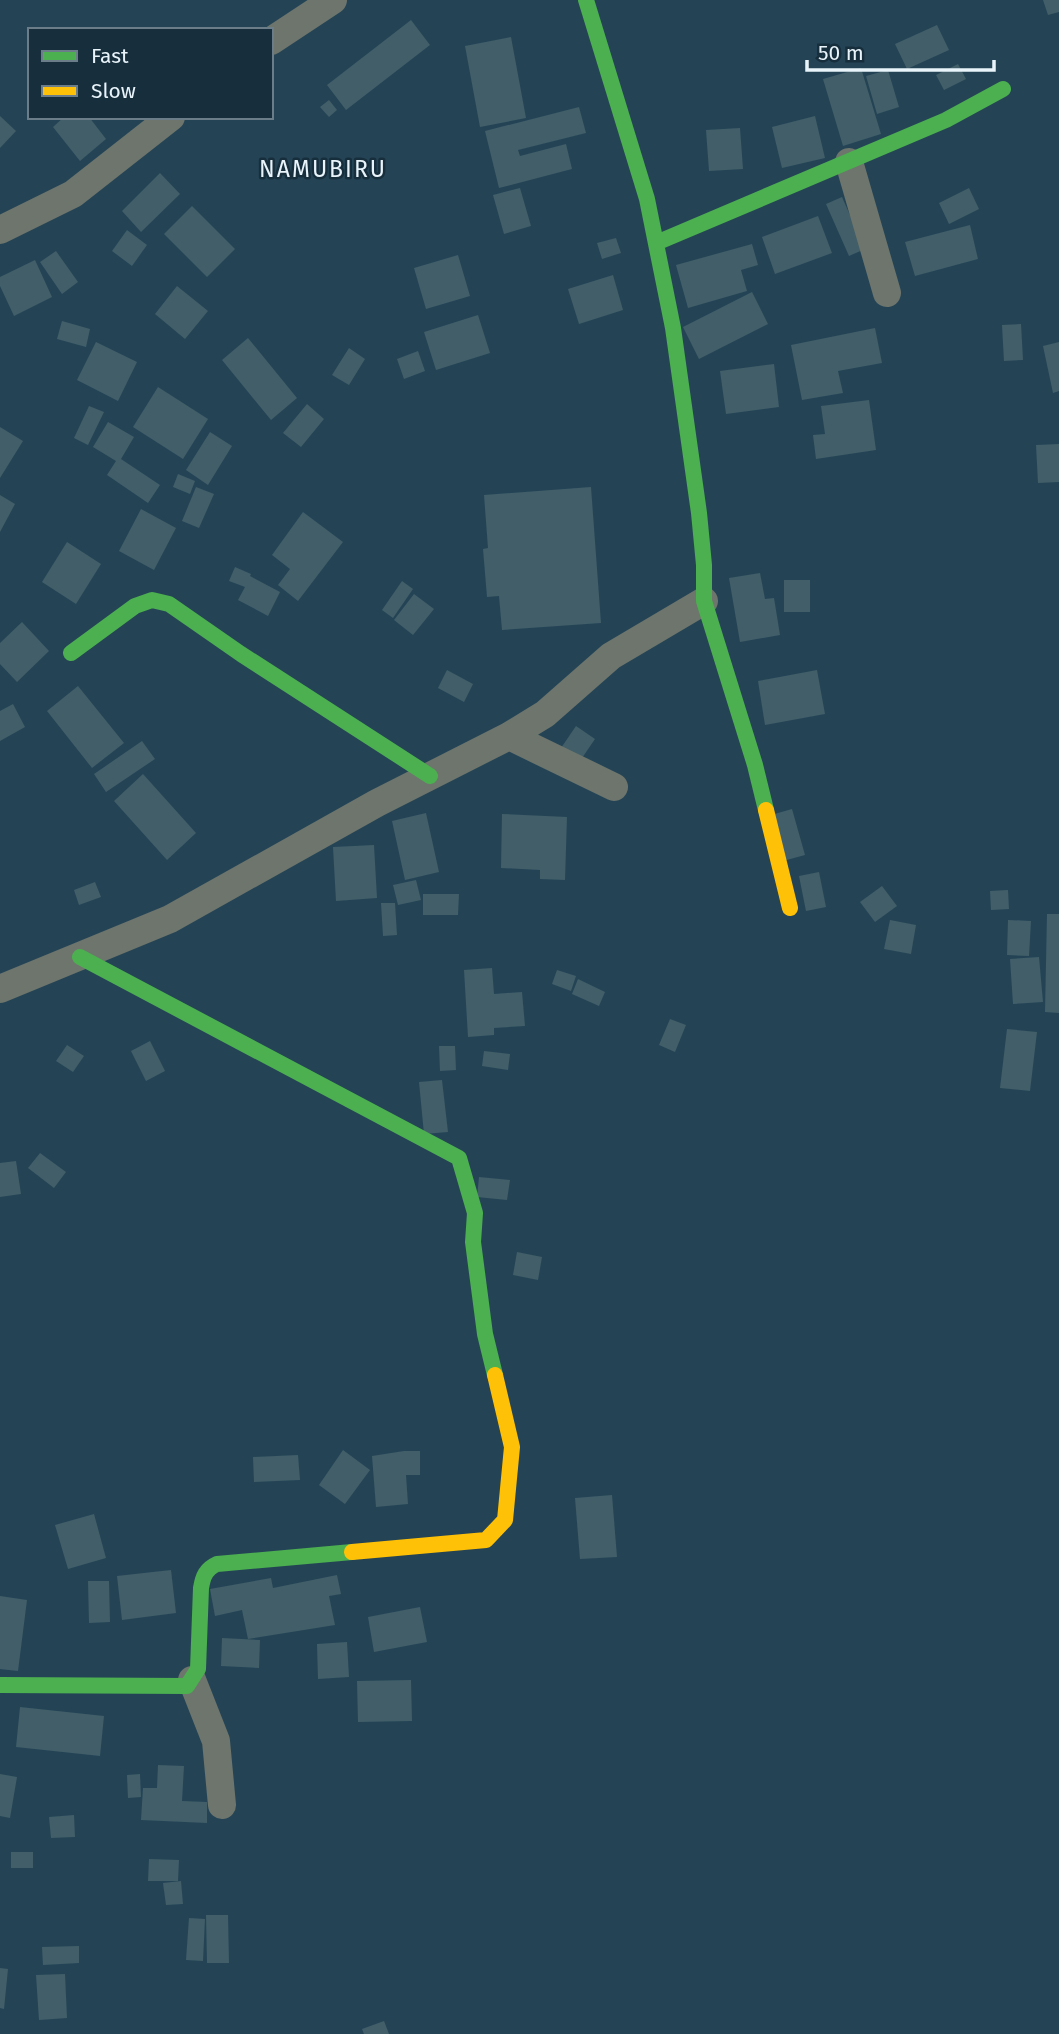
<svg xmlns="http://www.w3.org/2000/svg" width="1059" height="2034" viewBox="0 0 1059 2034" font-family="'Fira Sans',sans-serif">
	<style>
		.building { fill: #415e69 }
		.lines { fill: none; stroke-linecap: round; stroke-linejoin: round }
		.street { stroke: #6d756c; stroke-width: 28 }
		.fast { stroke: #4caf50; stroke-width: 16 }
		.slow { stroke: #ffc107; stroke-width: 16 }
		.labels { text-anchor: middle; stroke-width: 5; stroke-linejoin: round; paint-order: stroke }
		.quarter-label { font-size: 23px; letter-spacing: 2px; fill: #e8f3fa; stroke: #172e3c }
	</style>
	<rect width="100%" height="100%" fill="#244456"/>
	<path class="building" d="M1043,0H1059V12L1048,15Z
		M411,20L430,45L346,110L327,85Z
		M937,25L949,50L907,69L895,44Z
		M511,37L526,118L480,127L465,46Z
		M958,64L966,79L944,90L936,75Z
		M861,68L881,134L843,146L823,79Z
		M888,70L899,107L877,114L866,76Z
		M329,100L337,110L329,117L320,107Z
		M579,107L586,133L518,150L520,156L566,144L572,169L499,188L485,131Z
		M0,116L16,131L0,148Z
		M815,116L825,158L782,168L772,127Z
		M64,117H89L106,139L80,161L53,127Z
		M740,128L743,169L709,171L706,130Z
		M160,173L180,194L141,232L122,211Z
		M520,188L531,226L504,234L493,195Z
		M969,188L979,209L949,224L939,203Z
		M842,197L865,249L849,256L826,204Z
		M192,206L235,249L207,277L164,234Z
		M818,216L832,253L775,274L762,237Z
		M970,225L978,259L915,276L905,242Z
		M127,230L147,245L132,266L112,251Z
		M616,238L621,253L602,259L597,243Z
		M752,244L758,265L741,270L747,291L688,308L676,265Z
		M56,251L78,282L62,294L40,262Z
		M458,255L470,296L426,309L414,268Z
		M35,260L52,297L14,316L0,286V277Z
		M613,275L623,310L579,324L568,289Z
		M177,286L208,311L185,339L155,314Z
		M752,292L768,324L699,359L683,327Z
		M478,315L490,353L436,370L424,332Z
		M62,321L90,329L86,347L57,339Z
		M1021,324L1023,360L1004,361L1002,325Z
		M875,328L882,363L838,371L843,393L802,400L791,345Z
		M248,338L297,398L271,420L222,360Z
		M96,342L137,362L118,401L77,380Z
		M1059,342V391L1053,393L1043,346Z
		M349,348L365,359L349,385L332,375Z
		M418,351L425,371L404,379L397,359Z
		M774,364L779,407L726,414L720,371Z
		M158,387L208,419L183,459L133,427Z
		M869,400L876,450L816,459L813,435L825,434L821,406Z
		M307,404L324,419L301,447L283,433Z
		M89,406L104,412L88,445L74,438Z
		M108,422L134,437L121,459L160,485L148,503L107,475L116,461L93,447Z
		M0,427L23,441L0,478Z
		M210,432L232,446L208,485L186,470Z
		M1059,444V482L1038,483L1036,445Z
		M178,474L195,481L190,494L173,487Z
		M196,487L214,494L199,528L182,521Z
		M591,487L601,623L502,630L499,596L487,597L483,549L488,548L484,495Z
		M0,495L15,504L0,532Z
		M141,509L176,528L154,570L119,551Z
		M303,512L343,542L298,601L278,585L290,569L272,555Z
		M67,542L101,564L76,604L42,582Z
		M235,567L251,574L250,576L280,592L268,616L238,600L245,587L229,581Z
		M760,573L765,599L774,598L780,635L740,642L729,578Z
		M784,580H810V612H784Z
		M402,581L413,589L393,618L382,610Z
		M414,594L434,609L413,635L394,620Z
		M22,622L49,651L17,682L0,664V643Z
		M447,670L473,684L464,702L438,688Z
		M817,670L825,714L765,725L758,681Z
		M78,686L124,743L92,768L47,711Z
		M13,704L25,727L0,741V711Z
		M576,726L595,739L580,761L561,748Z
		M142,741L155,759L106,792L94,774Z
		M143,774L196,833L167,860L114,801Z
		M792,809L805,855L783,861L771,815Z
		M426,813L439,872L405,880L392,821Z
		M502,814L567,817L565,880L540,879V870L501,868Z
		M374,845L377,898L336,901L333,847Z
		M819,872L826,907L806,911L799,876Z
		M416,880L421,900L398,905L393,885Z
		M95,882L101,897L79,905L74,890Z
		M882,886L897,906L875,922L860,902Z
		M1008,890L1009,909L991,910L990,891Z
		M423,894H459L458,915H423Z
		M381,903H395L397,935L383,936Z
		M1047,914H1059V1013L1045,1012Z
		M890,920L916,925L911,954L884,949Z
		M1008,920L1031,921L1029,956L1007,955Z
		M1039,957L1043,1002L1013,1004L1010,959Z
		M492,968L494,994L522,992L525,1026L494,1028V1035L468,1037L464,970Z
		M557,970L576,976L571,991L552,984Z
		M578,979L605,992L599,1006L572,994Z
		M670,1019L686,1025L675,1052L659,1045Z
		M1007,1029L1037,1032L1030,1091L1000,1088Z
		M150,1041L165,1071L146,1081L131,1051Z
		M67,1045L84,1056L73,1072L56,1061Z
		M439,1046H455L456,1070L440,1071Z
		M484,1051L510,1054L508,1070L482,1066Z
		M442,1080L448,1132L424,1134L419,1082Z
		M40,1153L66,1172L54,1188L28,1168Z
		M16,1161L21,1194L0,1197V1163Z
		M479,1177L510,1180L507,1200L477,1197Z
		M517,1252L542,1257L538,1280L513,1275Z
		M343,1450L370,1470L345,1504L319,1485Z
		M404,1451H420V1475H406L408,1504L376,1507L372,1456Z
		M298,1455L300,1480L254,1482L253,1457Z
		M612,1495L617,1557L580,1559L575,1498Z
		M94,1514L106,1558L68,1569L55,1525Z
		M171,1570L176,1613L122,1620L117,1576Z
		M337,1575L341,1594L329,1596L335,1625L248,1639L242,1610L215,1616L210,1589L271,1578L273,1588Z
		M88,1581H109L110,1622L89,1623Z
		M0,1596L27,1600L18,1671L0,1669Z
		M420,1607L427,1642L374,1652L368,1617Z
		M222,1638L260,1640L259,1668L221,1666Z
		M347,1642L349,1677L318,1679L317,1644Z
		M411,1680L412,1721L358,1722L357,1681Z
		M20,1707L104,1716L100,1756L16,1747Z
		M158,1765L184,1766L182,1801L207,1802V1823L141,1820L143,1788H157Z
		M0,1774L17,1777L10,1818L0,1816Z
		M140,1774L141,1797L128,1798L127,1775Z
		M74,1815L75,1837L51,1838L49,1817Z
		M11,1852H33V1868H11Z
		M149,1859L179,1860L178,1881H148Z
		M181,1881L183,1904L166,1905L163,1883Z
		M206,1915H228L229,1963H207Z
		M189,1918L205,1919L203,1961L186,1960Z
		M79,1946V1963L43,1965L42,1947Z
		M0,1968L8,1969L4,2009L0,2008Z
		M65,1974L67,2018L39,2020L36,1975Z
		M384,2021L389,2034H364L362,2029Z"/>
	<g class="lines">
		<path class="street" d="M271,41L333,0
			M849,162L887,293
			M0,230L73,194L171,117
			M509,736L614,787
			M0,989L170,919L377,803L509,736L545,714L611,656L704,601
			M192,1680L216,1741L222,1805"/>
		<path class="fast" d="M586,0L647,199L673,328L699,513L704,565V601L755,765L766,810
			M656,243L946,120L1003,89
			M71,653L135,606L152,600L169,604L241,654L430,776
			M80,957L459,1158L475,1213L473,1242L485,1334L495,1375
			M0,1685L187,1686L198,1669L201,1588C203,1576 206,1569 217,1564L352,1552"/>
		<path class="slow" d="M766,810L790,908
			M352,1552L486,1540L505,1520L512,1447L495,1375"/>
	</g>
	<g class="labels">
		<g class="quarter-label">
			<text x="323" y="177">NAMUBIRU</text>
		</g>
	</g>
	<rect x="28" y="28" width="245" height="91" fill="#172e3c" stroke="#6b7d88" stroke-width="2"/>
	<rect x="42" y="51" width="35" height="10" fill="#4caf50" stroke="#6b7d88" stroke-width="2"/>
	<text x="91" y="63" font-size="21" fill="#e8f3fa">Fast</text>
	<rect x="42" y="86" width="35" height="10" fill="#ffc107" stroke="#6b7d88" stroke-width="2"/>
	<text x="91" y="98" font-size="21" fill="#e8f3fa">Slow</text>
	<path d="M807 60v10h187v-10" fill="none" stroke="#e8f3fa" stroke-width="3.5"/>
	<text x="818" y="60" font-size="21" fill="#e8f3fa" stroke="#172e3c" stroke-width="5" paint-order="stroke">50 m</text>
</svg>
